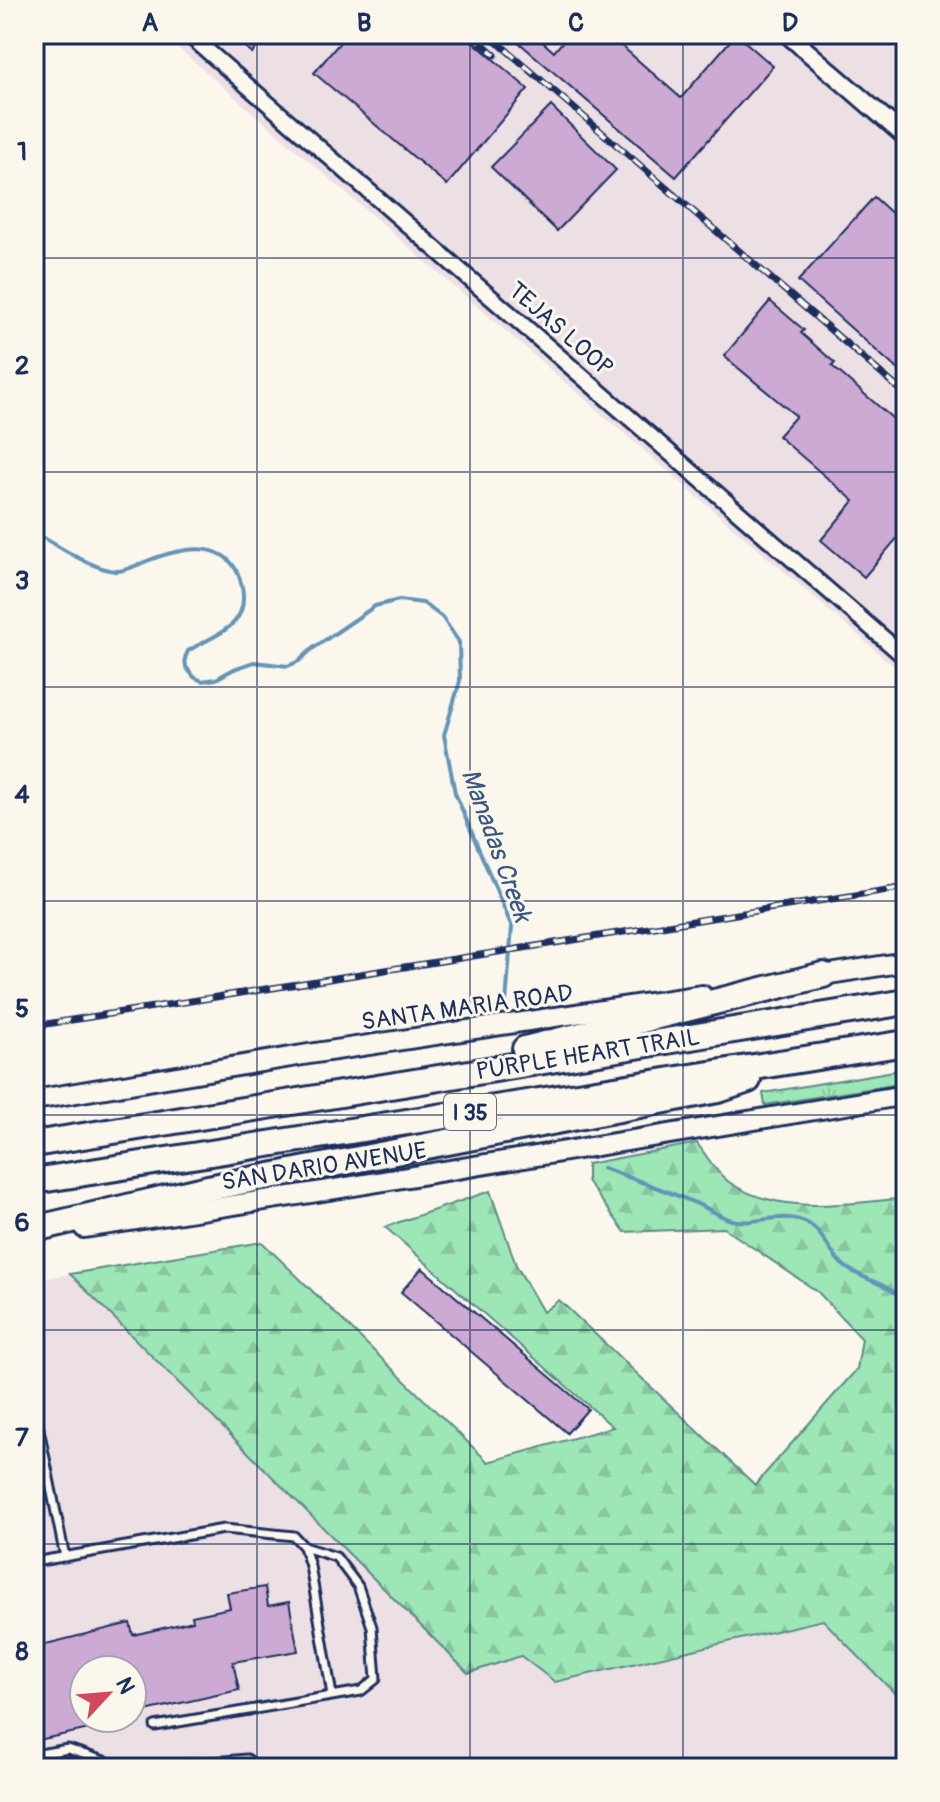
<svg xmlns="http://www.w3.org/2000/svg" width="940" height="1802" viewBox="0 0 940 1802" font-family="Pangolin,sans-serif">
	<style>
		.built { fill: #ede0e5; fill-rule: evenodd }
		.grass { fill: url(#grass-tufts); stroke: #5c8a8a; stroke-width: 2 }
		.forest { fill: url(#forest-firs); stroke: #5c8a8a; stroke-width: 2 }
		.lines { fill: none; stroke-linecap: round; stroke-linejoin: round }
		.stream { stroke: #6494b9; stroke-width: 4 }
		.building { fill: #cdaad4; stroke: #1b2f5e; stroke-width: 2 }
		.service-casing { stroke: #1b2f5e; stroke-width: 13 }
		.minor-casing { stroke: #1b2f5e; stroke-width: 20 }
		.tertiary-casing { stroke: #1b2f5e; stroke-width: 22 }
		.secondary-casing { stroke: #1b2f5e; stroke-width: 24 }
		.motorway-casing { stroke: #1b2f5e; stroke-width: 30 }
		.service { stroke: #fbf7ec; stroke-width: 7 }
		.minor { stroke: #fbf7ec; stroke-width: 14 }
		.tertiary { stroke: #fbf7ec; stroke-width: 16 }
		.secondary { stroke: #fbf7ec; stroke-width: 18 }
		.motorway { stroke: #fbf7ec; stroke-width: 24 }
		.rail-casing { stroke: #1b2f5e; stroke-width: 7 }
		.rail { stroke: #fbf7ec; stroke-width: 4; stroke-dasharray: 12; stroke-linecap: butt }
		.grid { fill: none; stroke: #1b2f5e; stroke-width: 2; stroke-opacity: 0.55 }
		.labels { text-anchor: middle; stroke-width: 6; stroke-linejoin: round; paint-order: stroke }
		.shield { fill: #fbf7ec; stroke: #5e6b89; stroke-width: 2 }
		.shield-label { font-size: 22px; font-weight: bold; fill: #1b2f5e }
		.street-label { font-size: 24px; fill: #1b2f5e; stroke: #fbf7ec }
		.water-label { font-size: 26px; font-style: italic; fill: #395984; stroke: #fbf7ec }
		.neatline { fill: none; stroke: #1b2f5e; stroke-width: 3 }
		.grid-label { font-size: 26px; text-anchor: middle; font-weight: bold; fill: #1b2f5e }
	</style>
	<defs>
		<pattern id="grass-tufts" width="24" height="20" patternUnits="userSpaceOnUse" patternTransform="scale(2)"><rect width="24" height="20" fill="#9de6b5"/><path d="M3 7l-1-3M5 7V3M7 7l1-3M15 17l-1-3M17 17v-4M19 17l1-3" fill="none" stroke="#87c69e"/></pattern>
		<pattern id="forest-firs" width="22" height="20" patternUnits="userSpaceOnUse" patternTransform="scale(2)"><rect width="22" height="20" fill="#9de6b5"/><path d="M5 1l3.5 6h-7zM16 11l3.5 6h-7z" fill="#87c69e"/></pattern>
	</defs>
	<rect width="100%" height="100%" fill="#fbf7ec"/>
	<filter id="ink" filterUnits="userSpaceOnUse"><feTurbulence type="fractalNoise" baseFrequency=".0125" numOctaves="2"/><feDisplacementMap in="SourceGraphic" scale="16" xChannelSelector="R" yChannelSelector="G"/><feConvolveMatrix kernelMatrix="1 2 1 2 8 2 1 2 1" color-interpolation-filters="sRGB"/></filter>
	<g filter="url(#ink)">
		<path class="built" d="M162,34H906V677Z
			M70,1274L468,1673L521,1656L556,1682L823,1620L906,1705V1768H34V1280ZM84,1670H132V1718H84Z"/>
		<path class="grass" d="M906,1069V1083L765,1105L763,1093Z"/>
		<path class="forest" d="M697,1143C706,1155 716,1173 729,1182C779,1217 849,1203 906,1198V1705L823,1620L555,1682L521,1656L468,1673L70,1274L262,1242L488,1462L613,1427L385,1227L490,1191L516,1265L543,1312L559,1300L755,1485L857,1369L862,1339L818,1292L724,1228L625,1232L587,1181V1164Z"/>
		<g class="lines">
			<path class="stream" d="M34,532C54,544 95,571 118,571C126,571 139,564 147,561C183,547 232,536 242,587C250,628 214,634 188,651L185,658L186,667L194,677L202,681L216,679L234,669L254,662L288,666L299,661L312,649L375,606L399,600L423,603L442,617L459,642L460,681L444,735L455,793L512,927L506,1003L507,1010
				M603,1168C634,1179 665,1190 695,1203C706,1207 717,1215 728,1219C754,1228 779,1209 807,1223C824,1231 829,1256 847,1268C867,1281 886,1283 906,1301"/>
		</g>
		<path class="building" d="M230,34H269L252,53Z
			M347,34H464L528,89L447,185L314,73Z
			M509,34H534L554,52L569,34H608L681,98L736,34L773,66L676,177Z
			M551,106L616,170L557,231L491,167Z
			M874,197L906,226V377L798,281Z
			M770,301L804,330L801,333L835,363L832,366L906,430V528L864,577L821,540L854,501L778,436L796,416L724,356Z
			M422,1268L588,1409L567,1433L401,1292Z
			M265,1587L268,1606L289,1602L298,1651L233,1662L239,1690L132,1714V1670H84V1718H92L94,1728L34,1741V1647L130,1623L133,1635L193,1621L192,1616L230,1608L227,1593Z"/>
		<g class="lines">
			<defs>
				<path id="service" d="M34,1404L65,1557
					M34,1562L224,1529L294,1536L304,1547L310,1566L332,1695
					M155,1726L361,1691L376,1679L372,1627L358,1586L336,1557L304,1547
					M34,1755L68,1749L125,1768
					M144,1768L247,1759L259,1768"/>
				<path id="minor" d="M188,34L906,658"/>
				<path id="tertiary" d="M787,34L906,137"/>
				<path id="secondary" d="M810,977L906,962
					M34,1100L309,1054L702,995
					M84,1228L317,1192L906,1095"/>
				<path id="motorway" d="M525,1049L823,975
					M34,1144L906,1002
					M34,1181L906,1043
					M34,1229L208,1188L718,1090L748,1080"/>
			</defs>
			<use href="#service" class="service-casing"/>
			<use href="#minor" class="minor-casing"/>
			<use href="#tertiary" class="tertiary-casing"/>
			<use href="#secondary" class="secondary-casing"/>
			<use href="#motorway" class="motorway-casing"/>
			<use href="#service" class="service"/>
			<use href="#minor" class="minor"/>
			<use href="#tertiary" class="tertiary"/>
			<use href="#secondary" class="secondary"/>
			<use href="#motorway" class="motorway"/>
			<defs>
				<path id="rail" d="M471,34L495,55
					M488,34L906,395
					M34,1026L906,887"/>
			</defs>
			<use href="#rail" class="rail-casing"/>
			<use href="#rail" class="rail"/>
		</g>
	</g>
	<path class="grid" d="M257,34V1768M470,34V1768M683,34V1768M34,258H906M34,472H906M34,687H906M34,901H906M34,1115H906M34,1330H906M34,1544H906"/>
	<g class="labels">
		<rect class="shield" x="444" y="1094" width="52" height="36" rx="6"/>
		<g class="shield-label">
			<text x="470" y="1120">I 35</text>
		</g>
		<g class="street-label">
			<text transform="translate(561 329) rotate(41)" y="8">TEJAS LOOP</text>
			<text transform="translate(467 1007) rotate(-8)" y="8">SANTA MARIA ROAD</text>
			<text transform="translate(588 1054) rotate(-9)" y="8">PURPLE HEART TRAIL</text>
			<text transform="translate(324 1166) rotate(-9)" y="8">SAN DARIO AVENUE</text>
		</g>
		<g class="water-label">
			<text transform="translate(497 845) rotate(70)" y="9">Manadas Creek</text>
		</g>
	</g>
	<rect width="940" height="1802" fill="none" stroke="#fbf7ec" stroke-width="88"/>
	<g transform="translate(108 1694) rotate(64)"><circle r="38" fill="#fbf7ec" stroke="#a1a7b3" stroke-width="2"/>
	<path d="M0-6L14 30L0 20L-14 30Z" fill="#d1495b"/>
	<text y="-12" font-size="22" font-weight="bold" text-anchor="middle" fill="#1b2f5e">N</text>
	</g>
	<rect x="44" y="44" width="852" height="1714" class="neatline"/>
	<g class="grid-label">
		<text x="150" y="31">A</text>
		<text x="364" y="31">B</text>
		<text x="576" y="31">C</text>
		<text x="790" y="31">D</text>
		<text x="22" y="160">1</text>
		<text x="22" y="374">2</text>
		<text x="22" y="589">3</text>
		<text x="22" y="803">4</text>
		<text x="22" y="1017">5</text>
		<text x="22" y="1231">6</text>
		<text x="22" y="1446">7</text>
		<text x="22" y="1660">8</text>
	</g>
</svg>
